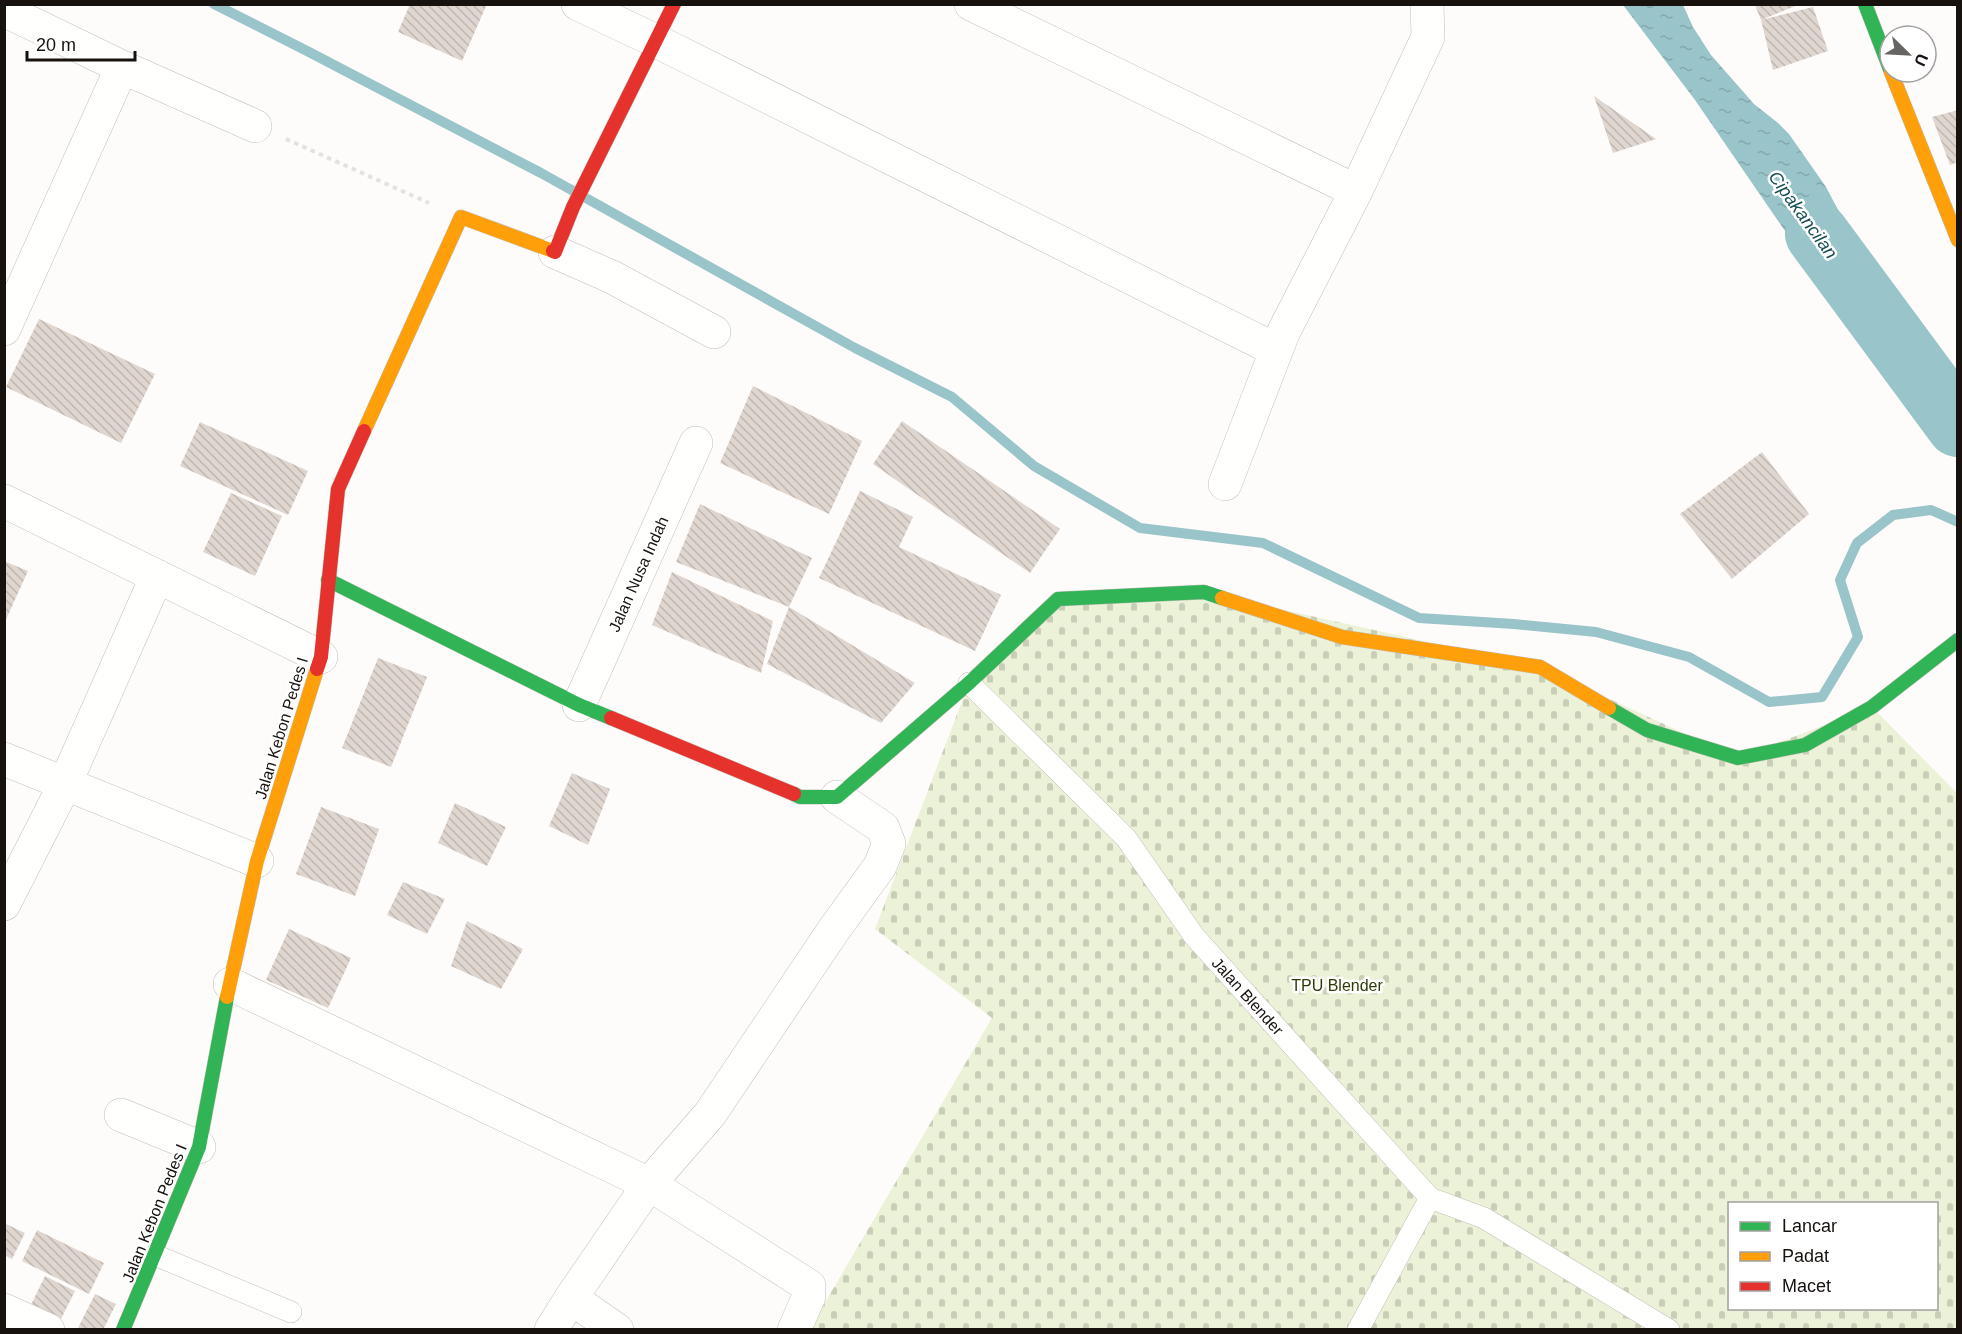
<svg xmlns="http://www.w3.org/2000/svg" width="1962" height="1334" viewBox="0 0 1962 1334" font-family="Helvetica,sans-serif">
	<style>
		.cemetery { fill: url(#cemetery-stones); fill-rule: evenodd }
		.water { fill: url(#water-ripples) }
		.lines { fill: none; stroke-linecap: round; stroke-linejoin: round }
		.stream { stroke: #99c4c9; stroke-width: 10 }
		.river { stroke: #99c4c9; stroke-width: 64 }
		.building { fill: url(#building-back-hatch) }
		.lane-casing { stroke: #c3bfbc; stroke-width: 22 }
		.street-casing { stroke: #c3bfbc; stroke-width: 34 }
		.fast-casing { stroke: #c3bfbc; stroke-width: 15 }
		.slow-casing { stroke: #c3bfbc; stroke-width: 15 }
		.jam-casing { stroke: #c3bfbc; stroke-width: 15 }
		.path { stroke: #e3e2e2; stroke-width: 4; stroke-dasharray: 4.5 4.5; stroke-linecap: butt }
		.lane { stroke: #fffffe; stroke-width: 21 }
		.street { stroke: #fffffe; stroke-width: 33 }
		.fast { stroke: #30b455; stroke-width: 14 }
		.slow { stroke: #ff9f0a; stroke-width: 14 }
		.jam { stroke: #e5322d; stroke-width: 14 }
		.labels { text-anchor: middle; stroke-width: 5; stroke-linejoin: round; paint-order: stroke }
		.street-label { font-size: 16px; fill: #18120f; stroke: #fff }
		.park-label { font-size: 16px; fill: #303c05; stroke: #fff }
		.water-label { font-size: 18px; font-style: italic; fill: #174e55; stroke: #fff }
	</style>
	<defs>
		<pattern id="cemetery-stones" width="16" height="16" patternUnits="userSpaceOnUse" patternTransform="scale(1.5)"><rect width="16" height="16" fill="#ebf2d7"/><path d="M2 7V4a2 2 0 0 1 4 0v3zM10 15v-3a2 2 0 0 1 4 0v3z" fill="#c9ceb7"/></pattern>
		<pattern id="water-ripples" width="26" height="14" patternUnits="userSpaceOnUse" patternTransform="scale(1.5)"><rect width="26" height="14" fill="#99c4c9"/><path d="M2 4q2-2 4 0t4 0M15 11q2-2 4 0t4 0" fill="none" stroke="#83a7ab"/></pattern>
		<pattern id="building-back-hatch" width="6" height="6" patternUnits="userSpaceOnUse" patternTransform="scale(1.5)"><rect width="6" height="6" fill="#e0d6d0"/><path d="M-1 5l2 2M0 0l6 6M5-1l2 2" fill="none" stroke="#bfb7b1"/></pattern>
	</defs>
	<rect width="100%" height="100%" fill="#fefcfa"/>
	<path class="cemetery" d="M1204,592L1540,667L1738,758L1872,707L1957,793V1329L809,1330L992,1018L875,929L969,683L1058,599ZM1730,1204H1936V1308H1730Z"/>
	<path class="water" d="M1623,5H1683L1693,27L1711,55L1754,104L1778,123L1789,134L1826,187L1882,293L1851,327L1695,100Z"/>
	<g class="lines">
		<path class="stream" d="M214,4L309,52L541,173L855,348L952,397L1034,466L1140,528L1263,543L1419,618L1514,624L1596,632L1689,657L1769,702L1822,697L1858,637L1840,580L1857,543L1893,515L1931,510L1958,522"/>
		<path class="river" d="M1817,234L1958,425"/>
	</g>
	<path class="building" d="M410,4H487L462,61L398,32Z
		M1755,5H1798L1761,20Z
		M1813,7L1828,51L1773,70L1761,20Z
		M1594,96L1656,139L1613,153Z
		M1958,110V162L1950,165L1932,117Z
		M39,319L155,374L121,443L6,387Z
		M753,386L862,441L829,514L720,463Z
		M902,421L1060,529L1030,573L873,464Z
		M200,422L308,471L288,515L180,466Z
		M1762,452L1809,514L1732,579L1680,514Z
		M860,491L913,517L899,547L1001,595L975,651L819,578Z
		M231,493L282,516L255,576L203,552Z
		M700,504L812,558L789,607L676,562Z
		M4,561L28,571L4,624Z
		M672,572L773,621L761,673L652,625Z
		M789,607L915,683L881,723L767,664Z
		M378,658L427,677L391,767L342,748Z
		M572,773L610,789L588,845L549,826Z
		M455,803L506,827L487,866L438,843Z
		M321,807L379,829L355,896L296,874Z
		M403,882L445,899L427,934L387,915Z
		M467,921L523,949L501,989L451,966Z
		M289,929L351,958L328,1008L266,980Z
		M4,1223L25,1233L12,1259L4,1255Z
		M37,1230L104,1263L89,1294L22,1261Z
		M45,1276L75,1291L57,1327L27,1313Z
		M95,1294L116,1304L103,1330H77Z"/>
	<g class="lines">
		<defs>
			<path id="lane" d="M969,683L1126,838L1194,936L1430,1198L1358,1330
				M1430,1198L1484,1218L1669,1330
				M155,1255L291,1312"/>
			<path id="street" d="M578,4L656,41L1276,350
				M971,4L1356,191
				M4,10L122,67L255,126
				M555,252L612,277L714,332
				M4,329L122,67
				M1225,484L1283,333L1356,191L1428,37L1427,4
				M4,501L321,657
				M579,705L696,443
				M4,759L257,861
				M4,904L65,784L157,576
				M230,984L649,1184L809,1286V1296L794,1330
				M121,1115L199,1147
				M571,1298L617,1330
				M4,1310L48,1330
				M551,1330L571,1298L649,1184L710,1114L833,931L880,866L889,844L883,828L837,797"/>
			<path id="fast" d="M1865,4L1890,69
				M328,580L579,705L611,718
				M1609,708L1647,730L1738,758L1805,745L1872,707L1958,640
				M794,794L800,797H837L969,683L1058,599L1204,592L1222,598
				M123,1330L199,1147L227,997"/>
			<path id="slow" d="M1891,72L1958,240
				M364,431L461,217L553,251
				M1222,598L1342,637L1540,667L1609,708
				M227,997L257,861L317,669"/>
			<path id="jam" d="M553,251L555,252L573,207L674,4
				M317,669L321,657L338,489L364,431
				M611,718L794,794"/>
		</defs>
		<use href="#lane" class="lane-casing"/>
		<use href="#street" class="street-casing"/>
		<use href="#fast" class="fast-casing"/>
		<use href="#slow" class="slow-casing"/>
		<use href="#jam" class="jam-casing"/>
		<path class="path" d="M286,139L429,203"/>
		<use href="#lane" class="lane"/>
		<use href="#street" class="street"/>
		<use href="#fast" class="fast"/>
		<use href="#slow" class="slow"/>
		<use href="#jam" class="jam"/>
	</g>
	<g class="labels">
		<g class="street-label">
			<text transform="translate(638 574) rotate(-66)" y="6">Jalan Nusa Indah</text>
			<text transform="translate(281 728) rotate(-73)" y="6">Jalan Kebon Pedes I</text>
			<text transform="translate(1248 996) rotate(48)" y="6">Jalan Blender</text>
			<text transform="translate(154 1213) rotate(-68)" y="6">Jalan Kebon Pedes I</text>
		</g>
		<g class="park-label">
			<text x="1337" y="991">TPU Blender</text>
		</g>
		<g class="water-label">
			<text transform="translate(1803 215) rotate(54)" y="6">Cipakancilan</text>
		</g>
	</g>
	<rect width="1962" height="1334" fill="none" stroke="#18120f" stroke-width="12"/>
	<rect x="1728" y="1202" width="210" height="108" fill="#ffffff" stroke="#a3a09f" stroke-width="1.5"/>
	<rect x="1740" y="1222" width="30" height="9" fill="#30b455" stroke="#a3a09f" stroke-width="1.5"/>
	<text x="1782" y="1232" font-size="18" fill="#18120f">Lancar</text>
	<rect x="1740" y="1252" width="30" height="9" fill="#ff9f0a" stroke="#a3a09f" stroke-width="1.5"/>
	<text x="1782" y="1262" font-size="18" fill="#18120f">Padat</text>
	<rect x="1740" y="1282" width="30" height="9" fill="#e5322d" stroke="#a3a09f" stroke-width="1.5"/>
	<text x="1782" y="1292" font-size="18" fill="#18120f">Macet</text>
	<g transform="translate(1908 54) rotate(114)"><circle r="28" fill="#ffffff" stroke="#a3a09f" stroke-width="1.5"/>
	<path d="M0-4.5L10 22L0 15L-10 22Z" fill="#686461"/>
	<text y="-9" font-size="16" font-weight="bold" text-anchor="middle" fill="#18120f">U</text>
	</g>
	<path d="M27 51v9h108v-9" fill="none" stroke="#18120f" stroke-width="3"/>
	<text x="36" y="51" font-size="18" fill="#18120f" stroke="#ffffff" stroke-width="4.5" paint-order="stroke">20 m</text>
</svg>
